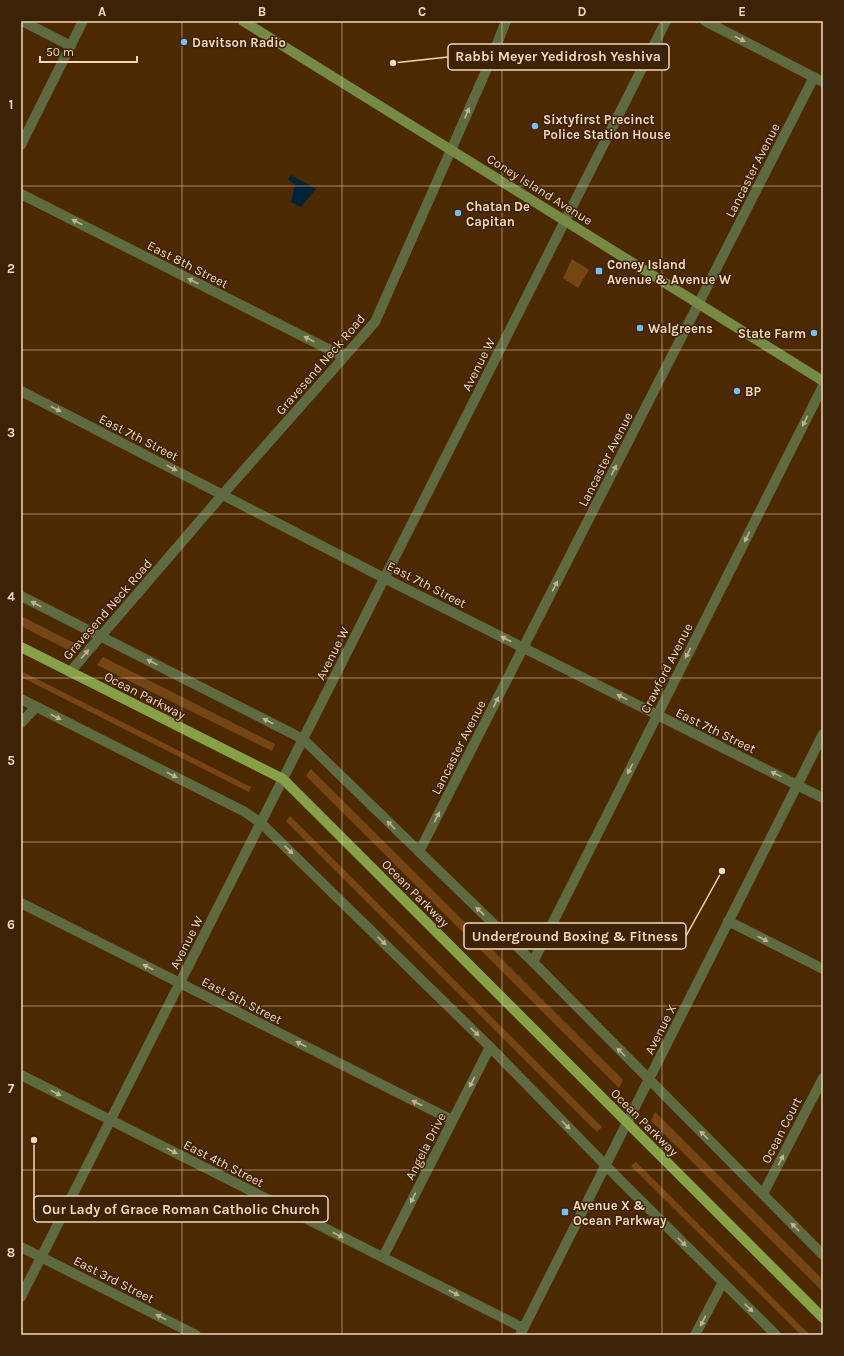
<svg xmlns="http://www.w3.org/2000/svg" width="844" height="1356" viewBox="0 0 844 1356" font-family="Karla,sans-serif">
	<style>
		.green { fill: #754614 }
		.water { fill: #002238 }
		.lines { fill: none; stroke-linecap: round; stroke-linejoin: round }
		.street { stroke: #5e6b41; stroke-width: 10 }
		.secondary { stroke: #758a45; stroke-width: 10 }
		.primary { stroke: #87a246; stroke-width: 10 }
		.oneway { fill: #c0b292 }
		.grid { fill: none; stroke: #f5d8be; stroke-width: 1; stroke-opacity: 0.55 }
		.poi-dot { fill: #77bff7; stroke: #3c2206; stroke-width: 1.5 }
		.labels { text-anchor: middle; stroke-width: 3; stroke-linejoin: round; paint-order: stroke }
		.poi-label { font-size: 13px; font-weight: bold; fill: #f5d8be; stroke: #3c2206; text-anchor: start }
		.street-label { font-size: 13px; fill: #f5d8be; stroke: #3c2206 }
		.leader { fill: none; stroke: #f5d8be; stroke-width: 1.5 }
		.callout-dot { fill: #f5d8be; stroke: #3c2206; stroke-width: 1.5 }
		.callout { fill: #3c2206; stroke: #f5d8be; stroke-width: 1.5 }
		.callout-label { font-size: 14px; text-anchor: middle; font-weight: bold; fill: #f5d8be }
		.neatline { fill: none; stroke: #f5d8be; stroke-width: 1.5 }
		.grid-label { font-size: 13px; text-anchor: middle; font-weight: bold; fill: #f5d8be }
	</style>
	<rect width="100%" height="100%" fill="#4d2900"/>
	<path class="green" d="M572,259L589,270L578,288L563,278Z
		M21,616L76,644L70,651L21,626Z
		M103,657L275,744L272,751L97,665Z
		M21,671L251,787L249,792L21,677Z
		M311,769L623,1080L619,1088L306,776Z
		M290,816L602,1127L597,1132L286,821Z
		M655,1112L823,1280V1292L651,1121Z
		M636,1162L810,1335H801L631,1166Z"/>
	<path class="water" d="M291,175L316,189L301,207L291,202L295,185L288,179Z"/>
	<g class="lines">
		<path class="street" d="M22,21L71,46
			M705,21L823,82
			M21,145L83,21
			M21,194L344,357
			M21,391L384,578L823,798
			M21,596L303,739L533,962L823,1255
			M70,672L223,494L375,322L489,64L506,21
			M21,699L245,812L261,823L490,1047L617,1177L776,1335
			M21,723L36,707
			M419,852L814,77
			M21,903L452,1120
			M728,921L823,969
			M533,962L823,386
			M21,1075L523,1328
			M763,1194L823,1078
			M21,1247L196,1335
			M383,1257L490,1047
			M21,1297L666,21
			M520,1335L823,734
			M695,1335L723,1282"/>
		<path class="secondary" d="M243,21L823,381"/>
		<path class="primary" d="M21,647L283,779L823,1318"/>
	</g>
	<defs><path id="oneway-solid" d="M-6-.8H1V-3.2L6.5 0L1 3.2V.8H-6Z"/></defs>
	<g class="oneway">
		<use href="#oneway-solid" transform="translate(740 39) rotate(27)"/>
		<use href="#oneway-solid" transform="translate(467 113) rotate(-66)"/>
		<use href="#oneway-solid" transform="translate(77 222) rotate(-153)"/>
		<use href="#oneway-solid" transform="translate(193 281) rotate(-153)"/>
		<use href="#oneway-solid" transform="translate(309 339) rotate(-153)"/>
		<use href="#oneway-solid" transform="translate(56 409) rotate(27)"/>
		<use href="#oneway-solid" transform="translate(805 421) rotate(117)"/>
		<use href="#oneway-solid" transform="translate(172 468) rotate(27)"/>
		<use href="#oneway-solid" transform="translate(614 470) rotate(-63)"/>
		<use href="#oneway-solid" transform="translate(747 537) rotate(117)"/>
		<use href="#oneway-solid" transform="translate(555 586) rotate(-63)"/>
		<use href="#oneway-solid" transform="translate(36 604) rotate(-153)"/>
		<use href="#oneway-solid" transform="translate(506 639) rotate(-153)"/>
		<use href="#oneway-solid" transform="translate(688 653) rotate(117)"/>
		<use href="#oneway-solid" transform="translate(85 654) rotate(-49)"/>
		<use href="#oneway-solid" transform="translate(152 662) rotate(-153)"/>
		<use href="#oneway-solid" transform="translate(622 697) rotate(-153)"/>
		<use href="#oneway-solid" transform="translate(496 702) rotate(-63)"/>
		<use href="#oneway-solid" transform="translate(56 717) rotate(27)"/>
		<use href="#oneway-solid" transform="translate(268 721) rotate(-153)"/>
		<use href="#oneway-solid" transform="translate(630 769) rotate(117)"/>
		<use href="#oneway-solid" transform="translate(776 774) rotate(-154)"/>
		<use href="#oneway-solid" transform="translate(172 775) rotate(27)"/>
		<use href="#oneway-solid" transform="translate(437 817) rotate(-63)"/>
		<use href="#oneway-solid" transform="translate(391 825) rotate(-135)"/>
		<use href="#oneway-solid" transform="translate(289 850) rotate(44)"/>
		<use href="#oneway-solid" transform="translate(480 911) rotate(-136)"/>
		<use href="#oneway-solid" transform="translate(763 939) rotate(27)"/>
		<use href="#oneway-solid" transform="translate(382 941) rotate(44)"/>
		<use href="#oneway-solid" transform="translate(148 967) rotate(-153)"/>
		<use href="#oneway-solid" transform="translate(475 1032) rotate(44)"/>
		<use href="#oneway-solid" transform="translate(301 1044) rotate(-153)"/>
		<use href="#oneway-solid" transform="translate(621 1052) rotate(-135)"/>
		<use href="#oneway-solid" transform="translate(472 1082) rotate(118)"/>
		<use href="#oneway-solid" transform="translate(56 1093) rotate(27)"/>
		<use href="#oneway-solid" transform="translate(417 1103) rotate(-153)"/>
		<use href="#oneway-solid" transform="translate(566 1125) rotate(46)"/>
		<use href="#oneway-solid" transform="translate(704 1135) rotate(-135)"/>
		<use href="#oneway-solid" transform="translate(172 1151) rotate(27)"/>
		<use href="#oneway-solid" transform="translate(781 1160) rotate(-63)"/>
		<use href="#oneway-solid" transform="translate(413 1198) rotate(117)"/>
		<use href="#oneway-solid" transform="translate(795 1227) rotate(-135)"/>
		<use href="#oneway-solid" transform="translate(338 1235) rotate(27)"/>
		<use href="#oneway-solid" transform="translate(682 1242) rotate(45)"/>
		<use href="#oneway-solid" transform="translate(454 1293) rotate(27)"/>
		<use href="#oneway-solid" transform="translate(749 1308) rotate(45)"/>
		<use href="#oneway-solid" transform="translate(161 1317) rotate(-153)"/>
		<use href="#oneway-solid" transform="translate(703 1321) rotate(117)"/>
	</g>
	<path class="grid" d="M182,21V1335M342,21V1335M502,21V1335M662,21V1335M21,186H823M21,350H823M21,514H823M21,678H823M21,842H823M21,1006H823M21,1170H823"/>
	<g class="poi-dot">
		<circle cx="184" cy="42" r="4"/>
		<circle cx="535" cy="126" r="4"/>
		<circle cx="458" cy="213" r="4"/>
		<rect x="595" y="267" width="8" height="8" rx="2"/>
		<circle cx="640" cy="328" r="4"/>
		<circle cx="814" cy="333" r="4"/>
		<circle cx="737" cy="391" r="4"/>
		<rect x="561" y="1208" width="8" height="8" rx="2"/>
	</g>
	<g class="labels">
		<g class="poi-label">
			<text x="192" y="47">Davitson Radio</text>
			<text x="543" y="124">Sixtyfirst Precinct<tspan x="543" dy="15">Police Station House</tspan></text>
			<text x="466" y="211">Chatan De<tspan x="466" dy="15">Capitan</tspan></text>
			<text x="607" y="269">Coney Island<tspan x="607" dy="15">Avenue &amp; Avenue W</tspan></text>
			<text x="648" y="333">Walgreens</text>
			<text x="806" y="338" text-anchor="end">State Farm</text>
			<text x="745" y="396">BP</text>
			<text x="573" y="1210">Avenue X &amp;<tspan x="573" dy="15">Ocean Parkway</tspan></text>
		</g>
		<g class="street-label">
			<text transform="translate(752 170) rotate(-63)" y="5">Lancaster Avenue</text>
			<text transform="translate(540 189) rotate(32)" y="5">Coney Island Avenue</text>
			<text transform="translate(188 264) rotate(27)" y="5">East 8th Street</text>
			<text transform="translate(320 364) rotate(-49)" y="5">Gravesend Neck Road</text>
			<text transform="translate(478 364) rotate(-63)" y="5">Avenue W</text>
			<text transform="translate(139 437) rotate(27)" y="5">East 7th Street</text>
			<text transform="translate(605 459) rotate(-63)" y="5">Lancaster Avenue</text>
			<text transform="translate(427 584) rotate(27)" y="5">East 7th Street</text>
			<text transform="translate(107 609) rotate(-49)" y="5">Gravesend Neck Road</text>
			<text transform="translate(332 653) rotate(-63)" y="5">Avenue W</text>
			<text transform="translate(666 668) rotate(-63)" y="5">Crawford Avenue</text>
			<text transform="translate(145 695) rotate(27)" y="5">Ocean Parkway</text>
			<text transform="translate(716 730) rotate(26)" y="5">East 7th Street</text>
			<text transform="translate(458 747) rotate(-63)" y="5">Lancaster Avenue</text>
			<text transform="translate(416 893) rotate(45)" y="5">Ocean Parkway</text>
			<text transform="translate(186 942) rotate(-63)" y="5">Avenue W</text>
			<text transform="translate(242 1000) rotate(27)" y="5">East 5th Street</text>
			<text transform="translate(660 1029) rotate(-63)" y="5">Avenue X</text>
			<text transform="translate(645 1122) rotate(45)" y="5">Ocean Parkway</text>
			<text transform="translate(781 1130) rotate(-63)" y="5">Ocean Court</text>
			<text transform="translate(425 1146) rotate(-63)" y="5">Angela Drive</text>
			<text transform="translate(224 1163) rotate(27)" y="5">East 4th Street</text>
			<text transform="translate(114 1279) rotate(27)" y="5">East 3rd Street</text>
		</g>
	</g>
	<path class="leader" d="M393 63L448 57M722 871L686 936M34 1140L34 1209"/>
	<g class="callout-dot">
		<circle cx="393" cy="63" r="4"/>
		<circle cx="722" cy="871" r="4"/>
		<circle cx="34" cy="1140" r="4"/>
	</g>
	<g class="callout">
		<rect x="448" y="44" width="221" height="26" rx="4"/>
		<rect x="464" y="923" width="222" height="26" rx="4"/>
		<rect x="34" y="1196" width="294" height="26" rx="4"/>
	</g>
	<g class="callout-label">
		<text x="558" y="61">Rabbi Meyer Yedidrosh Yeshiva</text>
		<text x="575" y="941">Underground Boxing &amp; Fitness</text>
		<text x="181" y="1214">Our Lady of Grace Roman Catholic Church</text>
	</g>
	<rect width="844" height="1356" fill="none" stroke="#3c2206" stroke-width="44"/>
	<path d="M40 56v6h97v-6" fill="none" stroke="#f5d8be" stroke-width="2"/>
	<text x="46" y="56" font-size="12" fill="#f5d8be" stroke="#3c2206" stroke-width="3" paint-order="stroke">50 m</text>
	<rect x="22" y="22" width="800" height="1312" class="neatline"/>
	<g class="grid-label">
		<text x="102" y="16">A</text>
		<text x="262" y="16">B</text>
		<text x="422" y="16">C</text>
		<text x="582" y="16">D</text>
		<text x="742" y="16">E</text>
		<text x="11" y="109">1</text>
		<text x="11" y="273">2</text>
		<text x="11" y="437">3</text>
		<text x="11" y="601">4</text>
		<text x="11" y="765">5</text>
		<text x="11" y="929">6</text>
		<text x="11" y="1093">7</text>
		<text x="11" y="1257">8</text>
	</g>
</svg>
